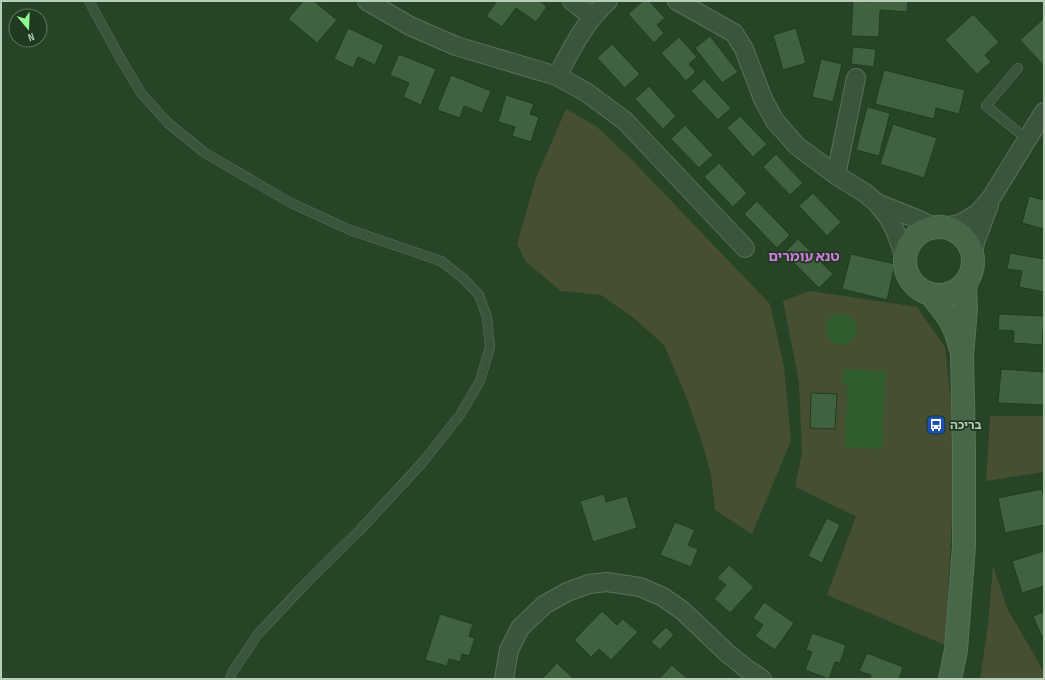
<svg xmlns="http://www.w3.org/2000/svg" width="1045" height="680" viewBox="0 0 1045 680" font-family="'Sofia Sans Condensed','Noto Sans Hebrew',sans-serif">
	<style>
		.green { fill: #464f32 }
		.water { fill: #2f5d2d }
		.building { fill: #416240; stroke: #223b21 }
		.lines { fill: none; stroke-linecap: round; stroke-linejoin: round }
		.lane-casing { stroke: #597159; stroke-width: 10 }
		.street-casing { stroke: #597159; stroke-width: 20 }
		.secondary-casing { stroke: #597159; stroke-width: 24 }
		.lane { stroke: #3b543b; stroke-width: 9 }
		.street { stroke: #3b543b; stroke-width: 18 }
		.secondary { stroke: #486748; stroke-width: 22 }
		.labels { text-anchor: middle; stroke-width: 3.5; stroke-linejoin: round; paint-order: stroke }
		.poi-label { font-size: 12px; font-weight: bold; fill: #b8cdb8; stroke: #20391f; text-anchor: start }
		.quarter-label { font-size: 14px; font-weight: bold; fill: #ce7ce0; stroke: #20391f }
	</style>
	<rect width="100%" height="100%" fill="#274526"/>
	<path class="green" d="M566,109L596,126L632,160L770,304L784,367L791,441L752,534L715,510L711,474L701,439L686,396L664,345L635,319L601,295L561,291L525,261L517,244L536,178Z
		M810,291L917,307L945,347L956,448L945,645L827,595L856,516L795,487L802,453L799,382L783,301Z
		M990,416H1044V472L986,481Z
		M993,566L1008,610L1044,672V679H980L988,626Z"/>
	<path class="water" d="M825 329a16 16 0 1 1 32 0a16 16 0 1 1-32 0Z
		M843,369L886,371L882,449L844,447L848,385L842,384Z"/>
	<path class="building" d="M303,1H314L337,20L317,43L288,19Z
		M497,1H540L547,7L536,22L516,8L502,27L486,16Z
		M643,1H649L665,18L657,25L664,33L654,43L628,14Z
		M853,1L869,2L870,1H908L907,12L880,10L879,37L851,36Z
		M973,14L999,42L985,55L991,62L977,74L945,40Z
		M1044,18V66L1020,40Z
		M348,28L384,45L375,65L358,57L353,68L334,59Z
		M796,28L806,63L783,70L773,35Z
		M710,36L738,72L722,83L695,48Z
		M679,37L697,57L689,64L696,72L686,81L661,53Z
		M612,44L640,74L625,88L597,58Z
		M853,47L876,49L874,67L851,64Z
		M399,54L436,69L421,105L403,97L409,83L390,75Z
		M821,59L842,64L833,102L812,97Z
		M884,70L965,90L959,114L936,108L934,119L875,104Z
		M451,75L491,91L482,113L464,106L460,118L437,110Z
		M704,79L731,108L718,120L691,91Z
		M649,86L676,116L663,129L635,99Z
		M506,95L534,104L530,114L539,117L531,142L512,136L515,127L498,122Z
		M867,107L890,113L879,156L856,150Z
		M740,116L767,144L753,157L727,128Z
		M893,124L937,138L924,178L880,164Z
		M685,125L713,155L699,168L671,139Z
		M776,154L803,183L790,195L763,167Z
		M719,163L747,193L733,207L704,177Z
		M813,193L841,222L827,236L799,206Z
		M1029,196L1044,200V229L1022,223Z
		M757,201L790,235L777,248L744,214Z
		M798,239L833,274L819,288L784,253Z
		M1010,253L1044,259V292L1019,287L1022,271L1007,269Z
		M851,254L895,264L887,300L842,289Z
		M999,314L1044,316L1042,345L1013,343L1014,331L998,330Z
		M1001,369L1044,372V405L998,403Z
		M811,393L837,394L835,429L810,428Z
		M1042,489L1044,500V525L1005,533L998,498Z
		M604,494L606,502L627,496L637,528L593,542L580,501Z
		M827,518L840,525L822,563L808,556Z
		M675,522L695,530L688,545L698,549L691,567L660,555Z
		M1044,551V586L1022,593L1012,561Z
		M729,565L754,587L730,613L714,599L726,585L717,578Z
		M764,602L794,623L775,650L755,636L763,625L753,618Z
		M602,611L617,625L623,619L638,632L611,660L599,649L591,657L574,640Z
		M1044,612V637H1042L1033,616Z
		M440,614L473,624L469,636L475,638L469,656L462,654L460,662L449,659L447,666L425,660Z
		M666,627L674,635L660,650L651,642Z
		M812,633L846,645L840,663L835,662L829,679L805,670L812,652L806,650Z
		M867,653L903,667L899,679H870L871,675L859,671Z
		M557,663L572,677L570,679H542Z
		M672,665L688,679H659Z"/>
	<g class="lines">
		<defs>
			<path id="lane" d="M89,1L119,56L141,93L168,123L205,153L291,203L350,230L441,261L464,279L479,295L487,317L490,347L480,381L460,415L422,463L360,530L309,580L258,634L233,671L230,679
				M1018,68L986,106L1027,139"/>
			<path id="street" d="M367,1L410,26L456,46L557,76L586,92L625,121L745,248
				M572,1L593,17
				M677,1L734,33L744,49L763,99L775,121L797,146L836,175L865,193L876,202L888,217L894,228L901,246L905,258
				M557,76C571,50 585,21 608,1
				M836,175L856,78
				M877,203L917,219L933,227
				M944,227L959,224L967,220L978,213L991,198L1044,112
				M973,256L975,242L989,205
				M504,679L509,650L520,628L544,605L567,592L589,584L607,582L640,587L663,597L683,611L727,653L747,669L762,679"/>
			<path id="secondary" d="M905 261a34 34 0 1 1 68 0a34 34 0 1 1-68 0Z
				M930,294C945,311 955,324 960,347
				M950,679L956,650L964,546V446L962,356L966,309L965,290L967,281"/>
		</defs>
		<use href="#lane" class="lane-casing"/>
		<use href="#street" class="street-casing"/>
		<use href="#secondary" class="secondary-casing"/>
		<use href="#lane" class="lane"/>
		<use href="#street" class="street"/>
		<use href="#secondary" class="secondary"/>
	</g>
	<defs>
		<symbol id="bus-square" viewBox="-11 -11 22 22"><rect x="-9" y="-9" width="18" height="18" rx="4" fill="#1a4fb4" stroke="#20391f"/><path d="M-5-6H5V4H4V6H2V4H-2V6H-4V4H-5ZM-3.5-4V0h7V-4ZM-3.5 1.2v1.5H-2V1.2ZM2 1.2v1.5H3.5V1.2Z" fill="#fff"/></symbol>
	</defs>
	<g fill-rule="evenodd">
		<use href="#bus-square" x="925" y="414" width="22" height="22"/>
	</g>
	<g class="labels">
		<g class="poi-label">
			<text x="950" y="429">בריכה</text>
		</g>
		<g class="quarter-label">
			<text x="804" y="261">טנא עומרים</text>
		</g>
	</g>
	<rect width="1045" height="680" fill="none" stroke="#b8cdb8" stroke-width="4"/>
	<g transform="translate(28 28) rotate(161)"><circle r="19" fill="#20391f" stroke="#5d745c"/>
	<path d="M0-3L7 15L0 10L-7 15Z" fill="#8efd8e"/>
	<text y="-6" font-size="11" font-weight="bold" text-anchor="middle" fill="#b8cdb8">N</text>
	</g>
</svg>
